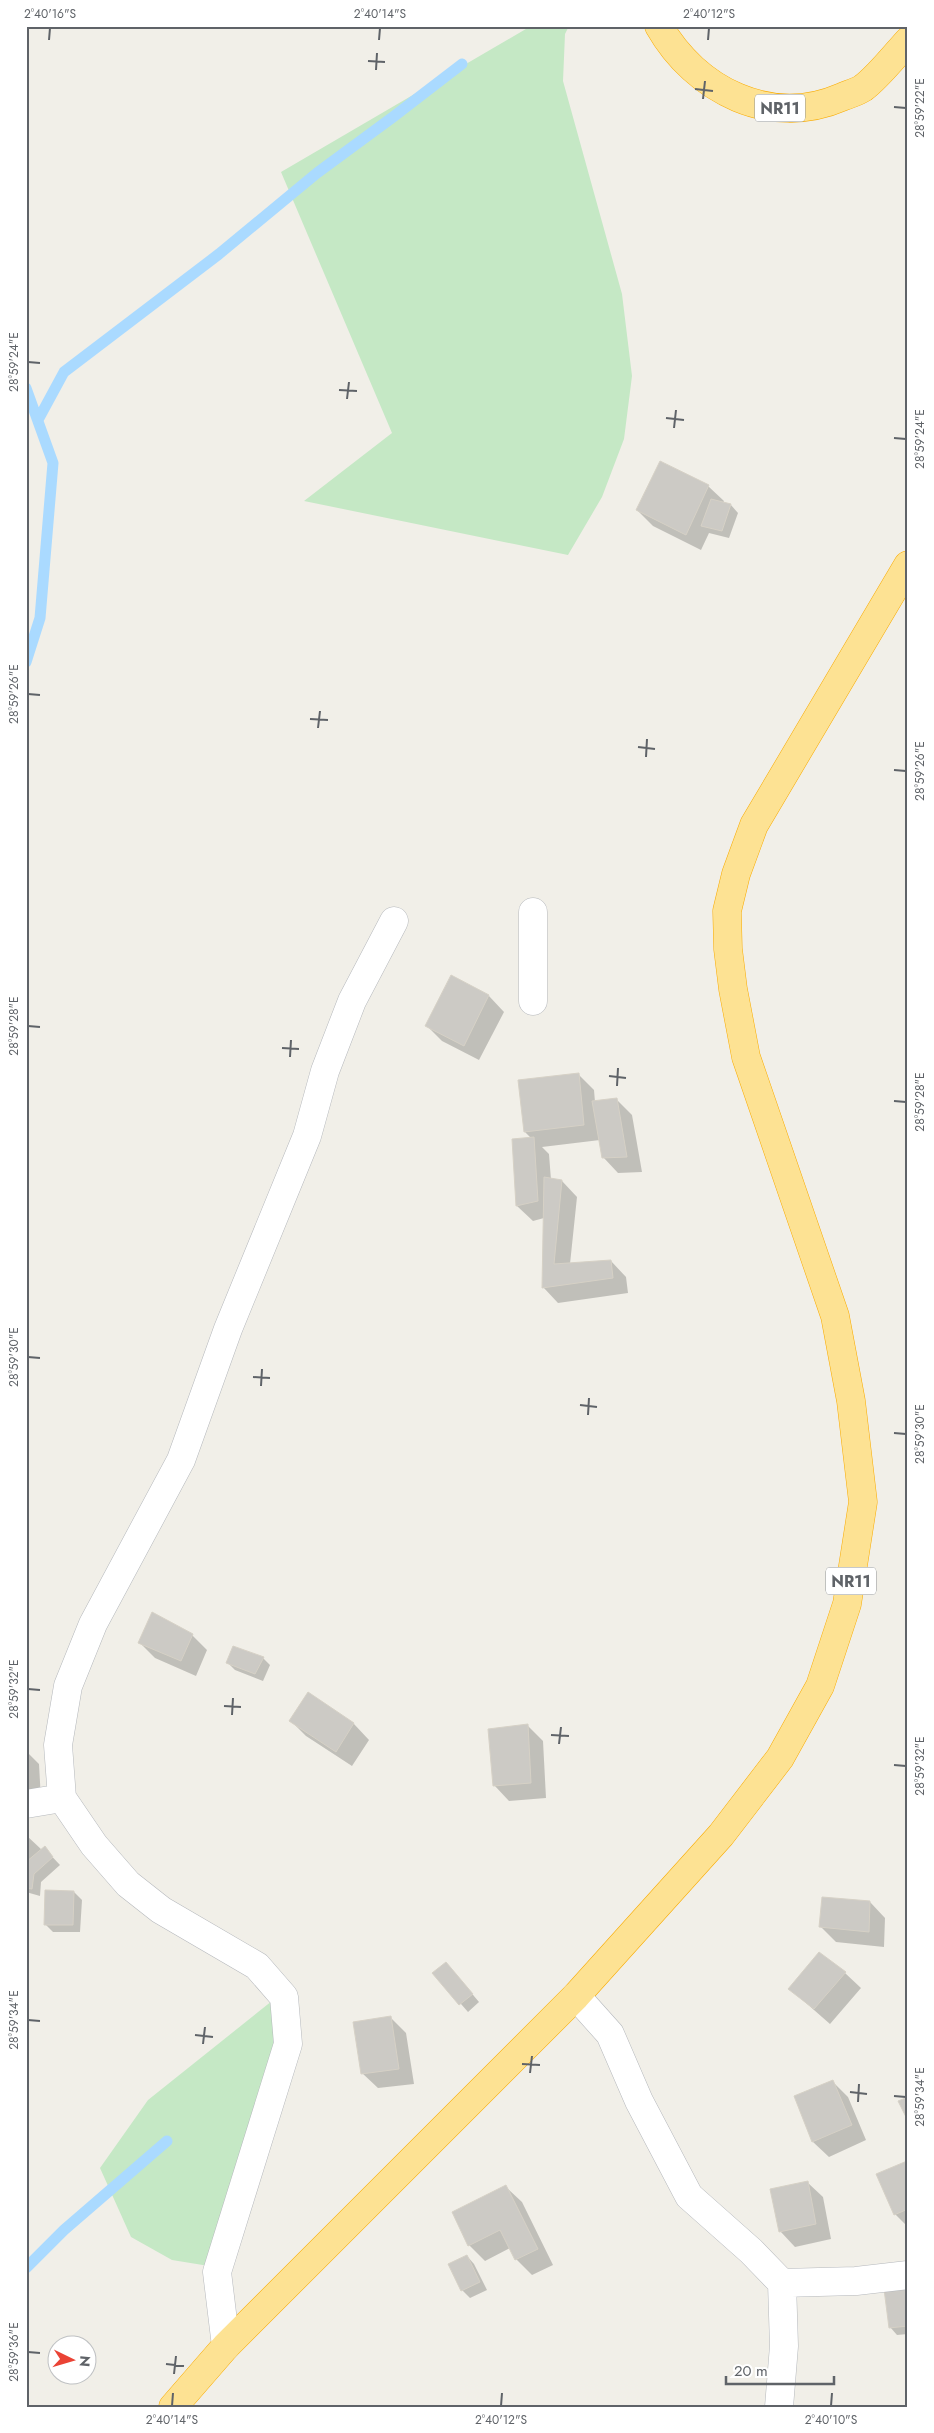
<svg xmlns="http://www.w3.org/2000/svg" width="934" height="2433" viewBox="0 0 934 2433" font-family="Jost,sans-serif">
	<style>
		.green { fill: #c5e8c5 }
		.shadow { fill: #0003 }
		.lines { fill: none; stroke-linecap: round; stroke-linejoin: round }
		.stream { stroke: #aadaff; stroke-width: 11 }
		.building { fill: #cccac5; stroke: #d6d1c6 }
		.street-casing { stroke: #b5b8bc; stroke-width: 29 }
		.highway-casing { stroke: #f9ab00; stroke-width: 29 }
		.street { stroke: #fff; stroke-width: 28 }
		.highway { stroke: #fde293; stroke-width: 28 }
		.ticks { fill: none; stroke: #5f6368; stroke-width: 2 }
		.labels { text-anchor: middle; stroke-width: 4; stroke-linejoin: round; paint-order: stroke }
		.shield { fill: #fff; stroke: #8f9295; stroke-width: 1 }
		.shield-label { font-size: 16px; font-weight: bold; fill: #5f6368 }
		.neatline { fill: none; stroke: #5f6368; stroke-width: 2 }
		.ticks-label { font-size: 12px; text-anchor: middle; fill: #5f6368 }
	</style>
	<rect width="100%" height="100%" fill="#f1efe8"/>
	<path class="green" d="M531,26H569L565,34L563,81L622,294L632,376L624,439L602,497L568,555L304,501L392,433L281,172Z
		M282,1993L286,2040L215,2267L172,2260L131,2237L100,2168L148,2100Z"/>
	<path class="shadow" d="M708,486L724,501L723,503L731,505L738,513L729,538L709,533L701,550L653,526L637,510Z
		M451,977L489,996L504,1012L479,1060L442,1041L426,1025Z
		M578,1074L594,1090L595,1102L616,1099L632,1115L642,1172L618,1173L603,1157L600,1140L542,1147L549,1154L551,1180L562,1181L577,1197L570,1264L611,1261L626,1277L628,1293L558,1303L543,1287L544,1218L533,1221L517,1206L532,1139L525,1132Z
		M192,1635L207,1650L196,1676L155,1658L139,1642Z
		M263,1658L270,1665L263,1681L235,1670L228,1663Z
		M308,1694L354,1724L369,1740L352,1766L306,1736L291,1721Z
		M527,1725L543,1741L546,1798L509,1801L494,1785Z
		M26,1751L39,1764L41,1800L26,1801Z
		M26,1835L42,1850L44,1848L60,1865L41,1882L40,1896L26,1892Z
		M74,1892L82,1900L80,1932H53L45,1924Z
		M870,1902L885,1918L884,1947L836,1942L820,1926Z
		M819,1954L845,1973L861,1988L830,2024L790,1989Z
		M453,1971L479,2002L468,2012L434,1973Z
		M390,2017L406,2033L414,2084L378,2088L362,2073Z
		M833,2082L848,2097L866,2140L829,2157L813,2142L796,2097Z
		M906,2162L908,2163V2227L895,2214Z
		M807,2182L823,2197L831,2239L795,2247L780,2231Z
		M506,2187L522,2202L553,2265L532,2275L516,2259L510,2248L485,2261L469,2245Z
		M467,2256L474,2264L487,2290L470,2298L462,2290L450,2265Z
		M908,2288V2334L897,2335L890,2327Z"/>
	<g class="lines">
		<path class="stream" d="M26,388L53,463L40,618L26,662
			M38,420L64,372L219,254L317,173L393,117L462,64
			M26,2268L64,2230L167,2141"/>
	</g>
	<path class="building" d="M660,461L709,485L686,535L636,510Z
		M711,499L731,504L722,531L701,526Z
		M451,975L489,995L464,1046L425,1026Z
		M579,1073L584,1125L524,1132L518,1080Z
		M617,1098L627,1157L602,1158L592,1101Z
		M534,1137L538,1201L516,1206L512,1139Z
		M544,1177L562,1180L554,1264L611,1260L613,1278L542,1288Z
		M152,1612L193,1634L181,1661L138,1643Z
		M233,1646L264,1657L255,1674L226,1663Z
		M308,1692L354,1723L336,1752L289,1721Z
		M528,1724L531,1783L493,1786L488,1729Z
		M45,1846L53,1857L34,1874L32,1889L26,1888V1862Z
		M45,1890L74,1891L73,1925H44Z
		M822,1897L870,1901L869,1932L819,1927Z
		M819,1952L846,1972L814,2009L788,1989Z
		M446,1962L473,1994L459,2005L432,1973Z
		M391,2016L399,2069L361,2074L353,2022Z
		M833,2080L852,2125L812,2142L794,2096Z
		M908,2097V2121L898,2101Z
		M907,2161L908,2209L894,2215L876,2174Z
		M808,2181L816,2224L779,2232L770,2189Z
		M506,2185L538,2249L515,2260L500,2230L468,2246L452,2212Z
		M467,2255L480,2282L461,2291L448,2264Z
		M908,2286V2326L889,2328L884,2289Z"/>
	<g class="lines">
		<defs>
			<path id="street" d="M533,912V1001
				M26,1804L62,1798
				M576,1996L610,2034L639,2101L689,2196L751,2251L782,2283L784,2346L779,2407
				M782,2283L856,2281L908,2275
				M226,2346L217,2272L288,2044L284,1997L257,1966L161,1910L128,1884L94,1845L62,1798L58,1745L68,1686L93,1624L181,1460L228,1329L307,1136L325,1071L352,1001L394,921"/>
			<path id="highway" d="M659,26C696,91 771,128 842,97C849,94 857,92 863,88C878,77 895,55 908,41
				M173,2407L226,2346L576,1996L721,1835L780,1758L820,1686L847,1604L863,1502L851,1401L835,1316L746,1057L733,989L728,949L727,911L736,874L754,825L908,565"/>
		</defs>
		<use href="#street" class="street-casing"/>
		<use href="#highway" class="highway-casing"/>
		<use href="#street" class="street"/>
		<use href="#highway" class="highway"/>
	</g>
	<path class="ticks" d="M49,40L50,28M379,40L380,28M708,40L709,28M368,61L385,62M376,70L377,53M695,89L713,91M703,99L705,81M894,107L906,108M28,362L40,363M339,390L357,391M347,399L349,382M666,418L684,420M674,428L676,410M894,438L906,439M28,694L40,695M310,719L328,720M318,728L320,711M638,747L655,749M646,757L647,739M894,770L906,771M28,1026L40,1027M282,1048L299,1049M290,1057L291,1040M609,1076L626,1078M617,1086L618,1068M894,1101L906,1102M28,1357L40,1358M253,1377L270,1378M261,1386L262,1369M580,1405L597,1407M588,1415L589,1398M894,1433L906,1434M28,1689L40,1690M224,1706L241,1707M232,1715L233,1698M551,1735L569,1736M559,1744L561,1727M894,1765L906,1766M28,2020L40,2021M195,2035L213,2037M203,2044L205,2027M522,2064L540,2065M530,2073L532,2056M850,2092L867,2094M894,2096L906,2097M858,2102L859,2084M28,2352L40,2353M166,2364L184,2366M174,2374L176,2356M172,2406L173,2393M501,2406L502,2393M831,2406L832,2393"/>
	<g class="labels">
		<g class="shield">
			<rect x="755" y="94.5" width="50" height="27" rx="4"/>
			<rect x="826" y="1567.5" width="50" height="27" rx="4"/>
		</g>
		<g class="shield-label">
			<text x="780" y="114">NR11</text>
			<text x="851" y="1587">NR11</text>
		</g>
	</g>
	<rect width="934" height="2433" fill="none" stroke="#ffffff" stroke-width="55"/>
	<g transform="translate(72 2360) rotate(95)"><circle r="24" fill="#ffffff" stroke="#bfc1c3"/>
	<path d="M0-4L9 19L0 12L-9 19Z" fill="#ea4335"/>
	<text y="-8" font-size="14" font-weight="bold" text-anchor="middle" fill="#5f6368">N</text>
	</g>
	<path d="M726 2376v8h108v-8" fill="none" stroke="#5f6368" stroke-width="2.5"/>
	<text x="734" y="2376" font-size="15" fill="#5f6368" stroke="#ffffff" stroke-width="4" paint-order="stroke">20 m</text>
	<rect x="28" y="28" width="878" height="2378" class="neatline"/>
	<g class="ticks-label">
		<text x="50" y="18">2°40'16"S</text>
		<text x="380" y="18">2°40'14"S</text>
		<text x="709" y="18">2°40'12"S</text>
		<text transform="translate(920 108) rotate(-90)" y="4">28°59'22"E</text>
		<text transform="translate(14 362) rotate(-90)" y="4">28°59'24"E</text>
		<text transform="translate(920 439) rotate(-90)" y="4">28°59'24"E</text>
		<text transform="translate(14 694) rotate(-90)" y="4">28°59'26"E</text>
		<text transform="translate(920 771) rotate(-90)" y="4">28°59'26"E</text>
		<text transform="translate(14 1026) rotate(-90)" y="4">28°59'28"E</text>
		<text transform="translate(920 1102) rotate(-90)" y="4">28°59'28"E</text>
		<text transform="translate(14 1357) rotate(-90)" y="4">28°59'30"E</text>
		<text transform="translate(920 1434) rotate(-90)" y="4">28°59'30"E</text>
		<text transform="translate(14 1689) rotate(-90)" y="4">28°59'32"E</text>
		<text transform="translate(920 1766) rotate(-90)" y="4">28°59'32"E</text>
		<text transform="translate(14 2020) rotate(-90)" y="4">28°59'34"E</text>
		<text transform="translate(920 2097) rotate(-90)" y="4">28°59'34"E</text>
		<text transform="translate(14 2352) rotate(-90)" y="4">28°59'36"E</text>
		<text x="172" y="2424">2°40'14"S</text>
		<text x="501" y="2424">2°40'12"S</text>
		<text x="831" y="2424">2°40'10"S</text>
	</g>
</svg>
